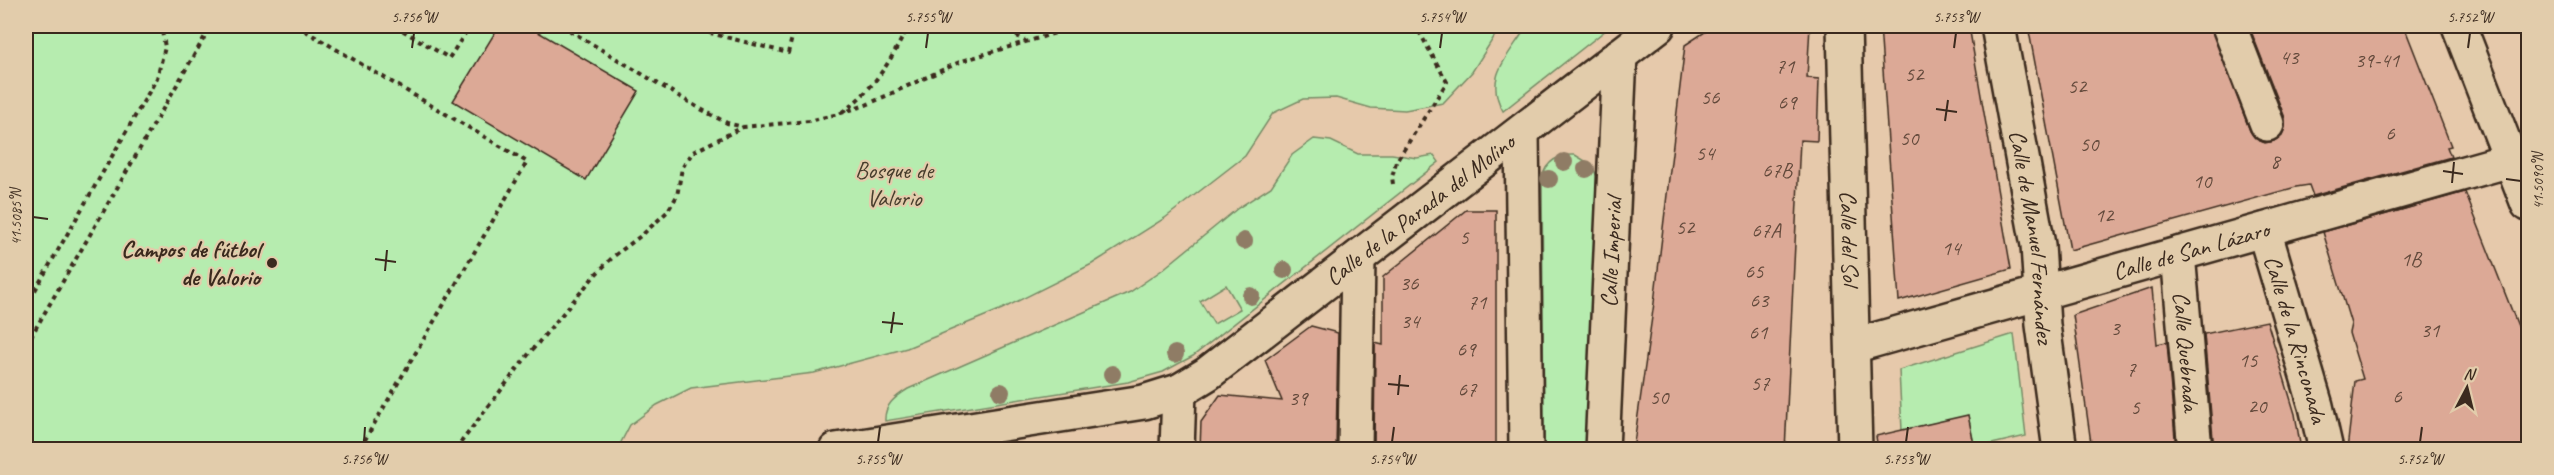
<svg xmlns="http://www.w3.org/2000/svg" width="2554" height="475" viewBox="0 0 2554 475" font-family="Caveat,sans-serif">
	<style>
		.green { fill: #b6ecaf; stroke: #788b66; stroke-width: 1.5; fill-rule: evenodd }
		.building { fill: #dca996; stroke: #3b2a1e; stroke-width: 1.5 }
		.lines { fill: none; stroke-linecap: round; stroke-linejoin: round }
		.minor-casing { stroke: #3b2a1e; stroke-width: 38 }
		.tertiary-casing { stroke: #3b2a1e; stroke-width: 38 }
		.path { stroke: #3b2a1e; stroke-width: 4; stroke-dasharray: 4.5 4.5; stroke-linecap: butt }
		.minor { stroke: #e2ccab; stroke-width: 33 }
		.tertiary { stroke: #e2ccab; stroke-width: 33 }
		.tree { fill: #8f7c65 }
		.ticks { fill: none; stroke: #3b2a1e; stroke-width: 2 }
		.poi-dot { fill: #3b2a1e; stroke: #e2ccab; stroke-width: 2 }
		.labels { text-anchor: middle; stroke-width: 4.5; stroke-linejoin: round; paint-order: stroke }
		.number-label { font-size: 21px; fill: #634a3c }
		.park-label { font-size: 24px; fill: #473d2c; stroke: #e2ccab }
		.street-label { font-size: 24px; fill: #3b2a1e; stroke: #e2ccab }
		.poi-label { font-size: 24px; font-weight: bold; fill: #3b2a1e; stroke: #e2ccab; text-anchor: end }
		.neatline { fill: none; stroke: #3b2a1e; stroke-width: 2 }
		.ticks-label { font-size: 15px; text-anchor: middle; fill: #3b2a1e }
	</style>
	<rect width="100%" height="100%" fill="#e6c9ab"/>
	<filter id="ink" filterUnits="userSpaceOnUse"><feTurbulence type="fractalNoise" baseFrequency=".0167" numOctaves="2"/><feDisplacementMap in="SourceGraphic" scale="12" xChannelSelector="R" yChannelSelector="G"/><feConvolveMatrix kernelMatrix="1 2 1 2 8 2 1 2 1" color-interpolation-filters="sRGB"/></filter>
	<g filter="url(#ink)">
		<path class="green" d="M26,26H1501L1472,72L1443,103L1405,110L1371,108L1336,98L1303,99L1273,113L1245,156L1165,218L1092,264L1002,309L907,348L814,373L691,388L657,405L630,425L617,450L26,449Z
			M1527,26H1611L1503,111C1483,76 1509,56 1527,26Z
			M1314,139L1331,141L1358,154H1392L1417,158L1434,155L1439,162L1193,356L1163,372L1128,382L885,421C884,405 895,397 908,389L1130,292L1162,270L1238,208L1271,187L1292,155ZM1226,285L1240,309L1214,324L1200,301Z
			M1575,155L1592,165L1597,177L1585,449H1544L1542,178C1546,161 1559,154 1575,155Z
			M2014,334L2026,436L1975,448L1968,416L1902,430L1899,370Z"/>
		<path class="building" d="M499,26H528L639,91L586,180L453,101Z
			M1714,26H1810L1807,78L1819,79L1817,141L1800,140L1785,450H1633L1654,303L1685,45Z
			M1880,26H1969L2011,269L1899,301Z
			M2028,26H2211L2250,131L2256,139L2265,143L2274,141L2282,135L2285,127V118L2249,26H2404L2451,146L2447,147L2451,157L2313,196L2309,185L2296,187L2070,250Z
			M2465,192L2529,354V450H2347L2355,381L2363,379L2349,333L2351,324L2323,232Z
			M1466,210H1496V450H1374L1375,343L1383,345V277Z
			M2152,288L2157,344L2167,342L2176,450H2092L2073,315Z
			M2267,321L2295,414L2301,450H2214L2204,334Z
			M1311,326L1338,333L1336,450H1200L1201,422L1220,395L1282,401L1265,360Z
			M1968,415L1975,450H1878L1876,436Z"/>
		<g class="lines">
			<defs>
				<g id="minor">
					<path id="s1" d="M1844,26L1855,450"/>
					<path id="s2" d="M1998,26L2038,245L2043,325L2060,450"/>
					<path d="M2229,26L2267,124"/>
					<path d="M1522,132L1526,450"/>
					<path id="s3" d="M2264,230L2316,406L2326,450"/>
					<path id="s4" d="M2178,254L2195,450"/>
					<path id="s5" d="M1853,346L2528,155"/>
					<path id="s6" d="M836,450L1144,402L1179,391L1207,374L1658,26"/>
					<path d="M1177,450L1179,391"/>
					<path d="M1355,450L1358,258"/>
					<path id="s7" d="M1602,450L1620,55"/>
				</g>
				<path id="tertiary" d="M2459,26L2528,204"/>
			</defs>
			<use href="#minor" class="minor-casing"/>
			<use href="#tertiary" class="tertiary-casing"/>
			<path class="path" d="M297,26L527,162L359,450
				M395,26L449,58L470,26
				M457,26L466,31
				M562,26L697,107L727,123L743,127L809,121L838,114L866,105L962,61L1079,26
				M683,26L788,53L795,26
				M1001,26L1025,41
				M842,112C872,92 893,58 908,26
				M1393,184L1392,177L1396,162L1447,82L1416,26
				M26,306L157,78L165,47L161,26
				M26,345L211,26
				M455,450L528,355L596,274L614,256L642,235L667,212L677,196L682,168L693,152L743,127"/>
			<use href="#minor" class="minor"/>
			<use href="#tertiary" class="tertiary"/>
		</g>
		<g class="tree">
			<circle cx="1564" cy="162" r="9"/>
			<circle cx="1586" cy="169" r="9"/>
			<circle cx="1549" cy="179" r="9"/>
			<circle cx="1244" cy="241" r="9"/>
			<circle cx="1284" cy="270" r="9"/>
			<circle cx="1251" cy="296" r="9"/>
			<circle cx="1175" cy="354" r="9"/>
			<circle cx="1112" cy="374" r="9"/>
			<circle cx="1001" cy="392" r="9"/>
		</g>
	</g>
	<path class="ticks" d="M412,48L414,33M926,48L928,33M1440,48L1442,33M1954,48L1956,33M2468,48L2470,33M1936,109L1957,112M1945,121L1948,100M2443,171L2463,174M2506,179L2521,181M2452,183L2454,162M33,217L48,219M375,259L396,262M385,271L387,250M882,322L903,324M891,333L894,312M1388,384L1409,386M1398,395L1400,375M364,442L365,427M878,442L880,427M1392,442L1394,427M1906,442L1908,427M2420,442L2422,427"/>
	<circle class="poi-dot" cx="272" cy="263" r="6"/>
	<g class="labels">
		<g class="number-label">
			<text x="2289" y="64">43</text>
			<text x="2377" y="67">39-41</text>
			<text x="1785" y="73">71</text>
			<text x="1914" y="81">52</text>
			<text x="2077" y="93">52</text>
			<text x="1710" y="104">56</text>
			<text x="1787" y="109">69</text>
			<text x="2390" y="140">6</text>
			<text x="1909" y="145">50</text>
			<text x="2089" y="151">50</text>
			<text x="1705" y="160">54</text>
			<text x="2275" y="168">8</text>
			<text x="1777" y="177">67B</text>
			<text x="2202" y="188">10</text>
			<text x="2104" y="222">12</text>
			<text x="1685" y="234">52</text>
			<text x="1766" y="237">67A</text>
			<text x="1464" y="244">5</text>
			<text x="1951" y="255">14</text>
			<text x="2411" y="266">1B</text>
			<text x="1754" y="278">65</text>
			<text x="1409" y="290">36</text>
			<text x="1759" y="307">63</text>
			<text x="1477" y="309">71</text>
			<text x="1410" y="328">34</text>
			<text x="2115" y="335">3</text>
			<text x="2430" y="337">31</text>
			<text x="1758" y="339">61</text>
			<text x="1466" y="356">69</text>
			<text x="2248" y="367">15</text>
			<text x="2131" y="376">7</text>
			<text x="1760" y="390">57</text>
			<text x="1467" y="396">67</text>
			<text x="2397" y="403">6</text>
			<text x="1659" y="404">50</text>
			<text x="1298" y="405">39</text>
			<text x="2257" y="413">20</text>
			<text x="2135" y="414">5</text>
		</g>
		<g class="park-label">
			<text x="894" y="178">Bosque de<tspan x="894" dy="28">Valorio</tspan></text>
		</g>
		<g class="street-label">
			<text dy="8" stroke="none"><textPath href="#s6" startOffset="650">Calle de la Parada del Molino</textPath></text>
			<text dy="8" stroke="none"><textPath href="#s1" startOffset="212">Calle del Sol</textPath></text>
			<text dy="8" stroke="none"><textPath href="#s2" startOffset="214">Calle de Manuel Fernández</textPath></text>
			<text dy="8" stroke="none"><textPath href="#s5" startOffset="351">Calle de San Lázaro</textPath></text>
			<text dy="8" stroke="none"><textPath href="#s7" startOffset="198">Calle Imperial</textPath></text>
			<text dy="8" stroke="none"><textPath href="#s3" startOffset="114">Calle de la Rinconada</textPath></text>
			<text dy="8" stroke="none"><textPath href="#s4" startOffset="98">Calle Quebrada</textPath></text>
		</g>
		<g class="poi-label">
			<text x="260" y="257">Campos de fútbol<tspan x="260" dy="28">de Valorio</tspan></text>
		</g>
	</g>
	<rect width="2554" height="475" fill="none" stroke="#e2ccab" stroke-width="66"/>
	<g transform="translate(2467 388) rotate(7)" stroke="#e2ccab" stroke-width="4.5" paint-order="stroke">
	<path d="M0-4.5L10 22L0 15L-10 22Z" fill="#3b2a1e"/>
	<text y="-9" font-size="16" font-weight="bold" text-anchor="middle" fill="#3b2a1e">N</text>
	</g>
	<rect x="33" y="33" width="2488" height="409" class="neatline"/>
	<g class="ticks-label">
		<text x="414" y="22">5.756°W</text>
		<text x="928" y="22">5.755°W</text>
		<text x="1442" y="22">5.754°W</text>
		<text x="1956" y="22">5.753°W</text>
		<text x="2470" y="22">5.752°W</text>
		<text transform="translate(2538 181) rotate(-90)" y="5">41.5090°N</text>
		<text transform="translate(16 217) rotate(-90)" y="5">41.5085°N</text>
		<text x="364" y="464">5.756°W</text>
		<text x="878" y="464">5.755°W</text>
		<text x="1392" y="464">5.754°W</text>
		<text x="1906" y="464">5.753°W</text>
		<text x="2420" y="464">5.752°W</text>
	</g>
</svg>
